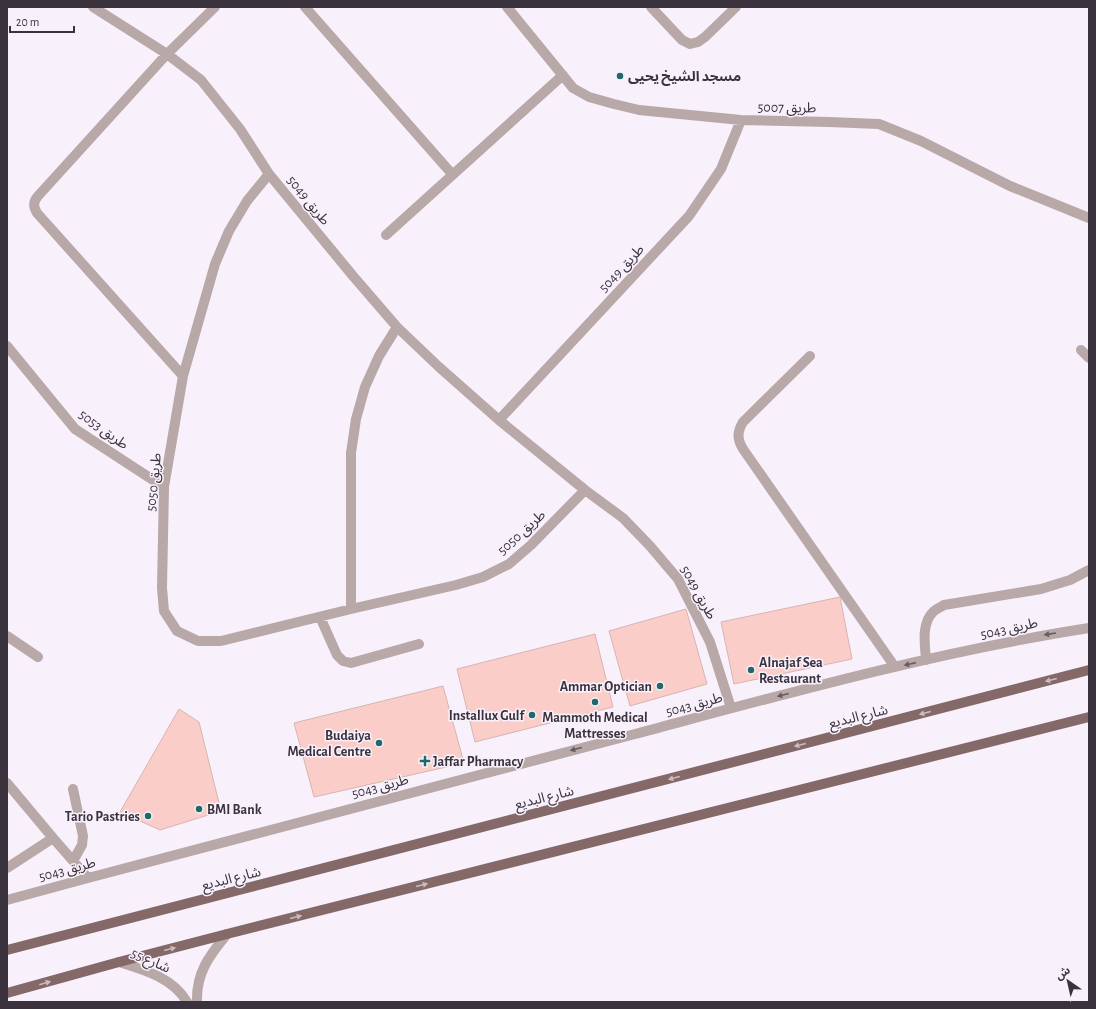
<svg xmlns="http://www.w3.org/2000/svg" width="1096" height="1009" viewBox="0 0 1096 1009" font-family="'Alegreya Sans','Noto Sans Arabic',sans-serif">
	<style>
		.building { fill: #facdc9; stroke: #d7b4b2 }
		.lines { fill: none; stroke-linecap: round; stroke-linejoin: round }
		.minor { stroke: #b8a8a7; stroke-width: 10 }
		.major { stroke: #846968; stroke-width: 10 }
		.oneway { fill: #665c63 }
		.oneway2 { fill: #cabbc1 }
		.poi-dot { fill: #1f6a67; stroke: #f8f1fc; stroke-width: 1.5 }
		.labels { text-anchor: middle; stroke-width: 3; stroke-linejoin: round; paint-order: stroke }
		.poi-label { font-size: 14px; font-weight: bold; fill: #3a333e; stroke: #f8f1fc; text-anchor: start }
		.street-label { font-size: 14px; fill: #3a333e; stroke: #f8f1fc }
	</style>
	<rect width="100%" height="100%" fill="#f8f1fc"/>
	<path class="building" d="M840,597L852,659L734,684L721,622Z
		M686,609L707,684L630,706L609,631Z
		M595,634L613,707L475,742L457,669Z
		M443,686L464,763L314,797L294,723Z
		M179,709L199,722L221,811L160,830L120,812Z"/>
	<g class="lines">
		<path class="minor" d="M93,7L167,54L201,80L240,129L269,174L353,276L397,327L439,367L499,420L585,490L623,518L650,546L678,579L710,642L731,708
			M305,7L452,174
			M507,7L573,88L589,97L614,104L639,110L741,120L829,122L879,124L921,141L1010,186L1089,218
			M651,7L682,40L690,44L698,42L705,37L736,7
			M269,174L247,201L229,231L215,264L183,376L164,487L162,588L164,611L177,631L198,641H221L351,609L456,585L483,577L509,564L531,545L585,490
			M386,235L563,75
			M7,346L75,429L130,465L164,487
			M1081,350L1089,358
			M810,356L743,422C737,432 737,439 743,449L895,667
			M183,376L37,213C33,206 33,202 38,196L167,54L215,7
			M499,420L689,216L721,169L741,120
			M351,609V453L356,419L365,387L379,356L397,327
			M320,617L337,655L343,661L351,663L419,644
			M7,636L38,657
			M926,660C925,645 921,624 933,612C936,609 941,607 944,605L1041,589L1070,580L1089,570
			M7,783L53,838L88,878
			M73,861L82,845L83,836L73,789
			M7,868L53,838
			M7,900L88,878C270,830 452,782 635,734C785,694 935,652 1089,628
			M119,962C145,970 173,978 187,1002
			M197,1002C196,973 209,956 227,934"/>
		<path class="major" d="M7,950L1089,670
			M7,993L119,962L227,934L1089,717"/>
	</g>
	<defs><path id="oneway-solid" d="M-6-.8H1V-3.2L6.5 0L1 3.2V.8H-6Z"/></defs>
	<g class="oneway">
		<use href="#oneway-solid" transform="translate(1050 634) rotate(171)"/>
		<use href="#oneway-solid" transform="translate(910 664) rotate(167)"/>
		<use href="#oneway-solid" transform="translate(783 695) rotate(166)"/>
		<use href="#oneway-solid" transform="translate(576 749) rotate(165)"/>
	</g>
	<g class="oneway2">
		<use href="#oneway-solid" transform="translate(1051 680) rotate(166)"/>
		<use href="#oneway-solid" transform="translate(925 713) rotate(166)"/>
		<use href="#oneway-solid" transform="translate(800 745) rotate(166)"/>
		<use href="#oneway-solid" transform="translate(674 778) rotate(166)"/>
		<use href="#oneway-solid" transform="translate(422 885) rotate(-14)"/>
		<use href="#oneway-solid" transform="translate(296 917) rotate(-14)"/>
		<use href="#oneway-solid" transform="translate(170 949) rotate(-14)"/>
		<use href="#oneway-solid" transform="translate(45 983) rotate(-16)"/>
	</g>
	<g class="poi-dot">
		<circle cx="620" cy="76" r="4"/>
		<circle cx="751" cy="670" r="4"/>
		<circle cx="660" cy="686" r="4"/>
		<circle cx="595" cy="702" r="4"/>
		<circle cx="532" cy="715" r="4"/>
		<circle cx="379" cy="743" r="4"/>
		<path d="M423 755h4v4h4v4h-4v4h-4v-4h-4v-4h4z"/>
		<circle cx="199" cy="809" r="4"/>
		<circle cx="148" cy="816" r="4"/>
	</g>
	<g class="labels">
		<g class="poi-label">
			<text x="628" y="81">مسجد الشيخ يحيى</text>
			<text x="759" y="667">Alnajaf Sea<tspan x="759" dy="16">Restaurant</tspan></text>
			<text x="652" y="691" text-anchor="end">Ammar Optician</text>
			<text x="524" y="720" text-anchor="end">Installux Gulf</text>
			<text x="595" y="722" text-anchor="middle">Mammoth Medical<tspan x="595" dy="16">Mattresses</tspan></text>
			<text x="371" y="740" text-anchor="end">Budaiya<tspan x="371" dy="16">Medical Centre</tspan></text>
			<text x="433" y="766">Jaffar Pharmacy</text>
			<text x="207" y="814">BMI Bank</text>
			<text x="140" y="821" text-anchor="end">Tario Pastries</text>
		</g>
		<g class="street-label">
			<text transform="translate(787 107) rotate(1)" y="5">طريق 5007</text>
			<text transform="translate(309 200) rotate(51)" y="5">طريق 5049</text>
			<text transform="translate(621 268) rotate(-47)" y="5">طريق 5049</text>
			<text transform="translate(104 429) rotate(36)" y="5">طريق 5053</text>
			<text transform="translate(153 482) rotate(-84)" y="5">طريق 5050</text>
			<text transform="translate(521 532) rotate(-42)" y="5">طريق 5050</text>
			<text transform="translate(699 592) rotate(61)" y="5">طريق 5049</text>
			<text transform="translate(1009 628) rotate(-12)" y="5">طريق 5043</text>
			<text transform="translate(694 704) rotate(-15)" y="5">طريق 5043</text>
			<text transform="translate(858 716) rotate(-14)" y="5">شارع البديع</text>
			<text transform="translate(380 786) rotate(-15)" y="5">طريق 5043</text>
			<text transform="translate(544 797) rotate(-14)" y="5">شارع البديع</text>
			<text transform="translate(67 869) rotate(-15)" y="5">طريق 5043</text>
			<text transform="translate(231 878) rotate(-14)" y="5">شارع البديع</text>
			<text transform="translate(151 960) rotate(24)" y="5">شارع 55</text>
		</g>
	</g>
	<rect width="1096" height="1009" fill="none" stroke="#3a333e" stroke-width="16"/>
	<g transform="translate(1068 981) rotate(326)" stroke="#f8f1fc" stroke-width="3" paint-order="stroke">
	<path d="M0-3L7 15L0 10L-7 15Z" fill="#3a333e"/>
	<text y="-6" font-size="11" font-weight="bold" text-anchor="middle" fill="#3a333e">ش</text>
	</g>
	<path d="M10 26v6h64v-6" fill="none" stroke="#3a333e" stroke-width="2"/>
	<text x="16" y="26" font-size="12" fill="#3a333e" stroke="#f8f1fc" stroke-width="3" paint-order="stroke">20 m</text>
</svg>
